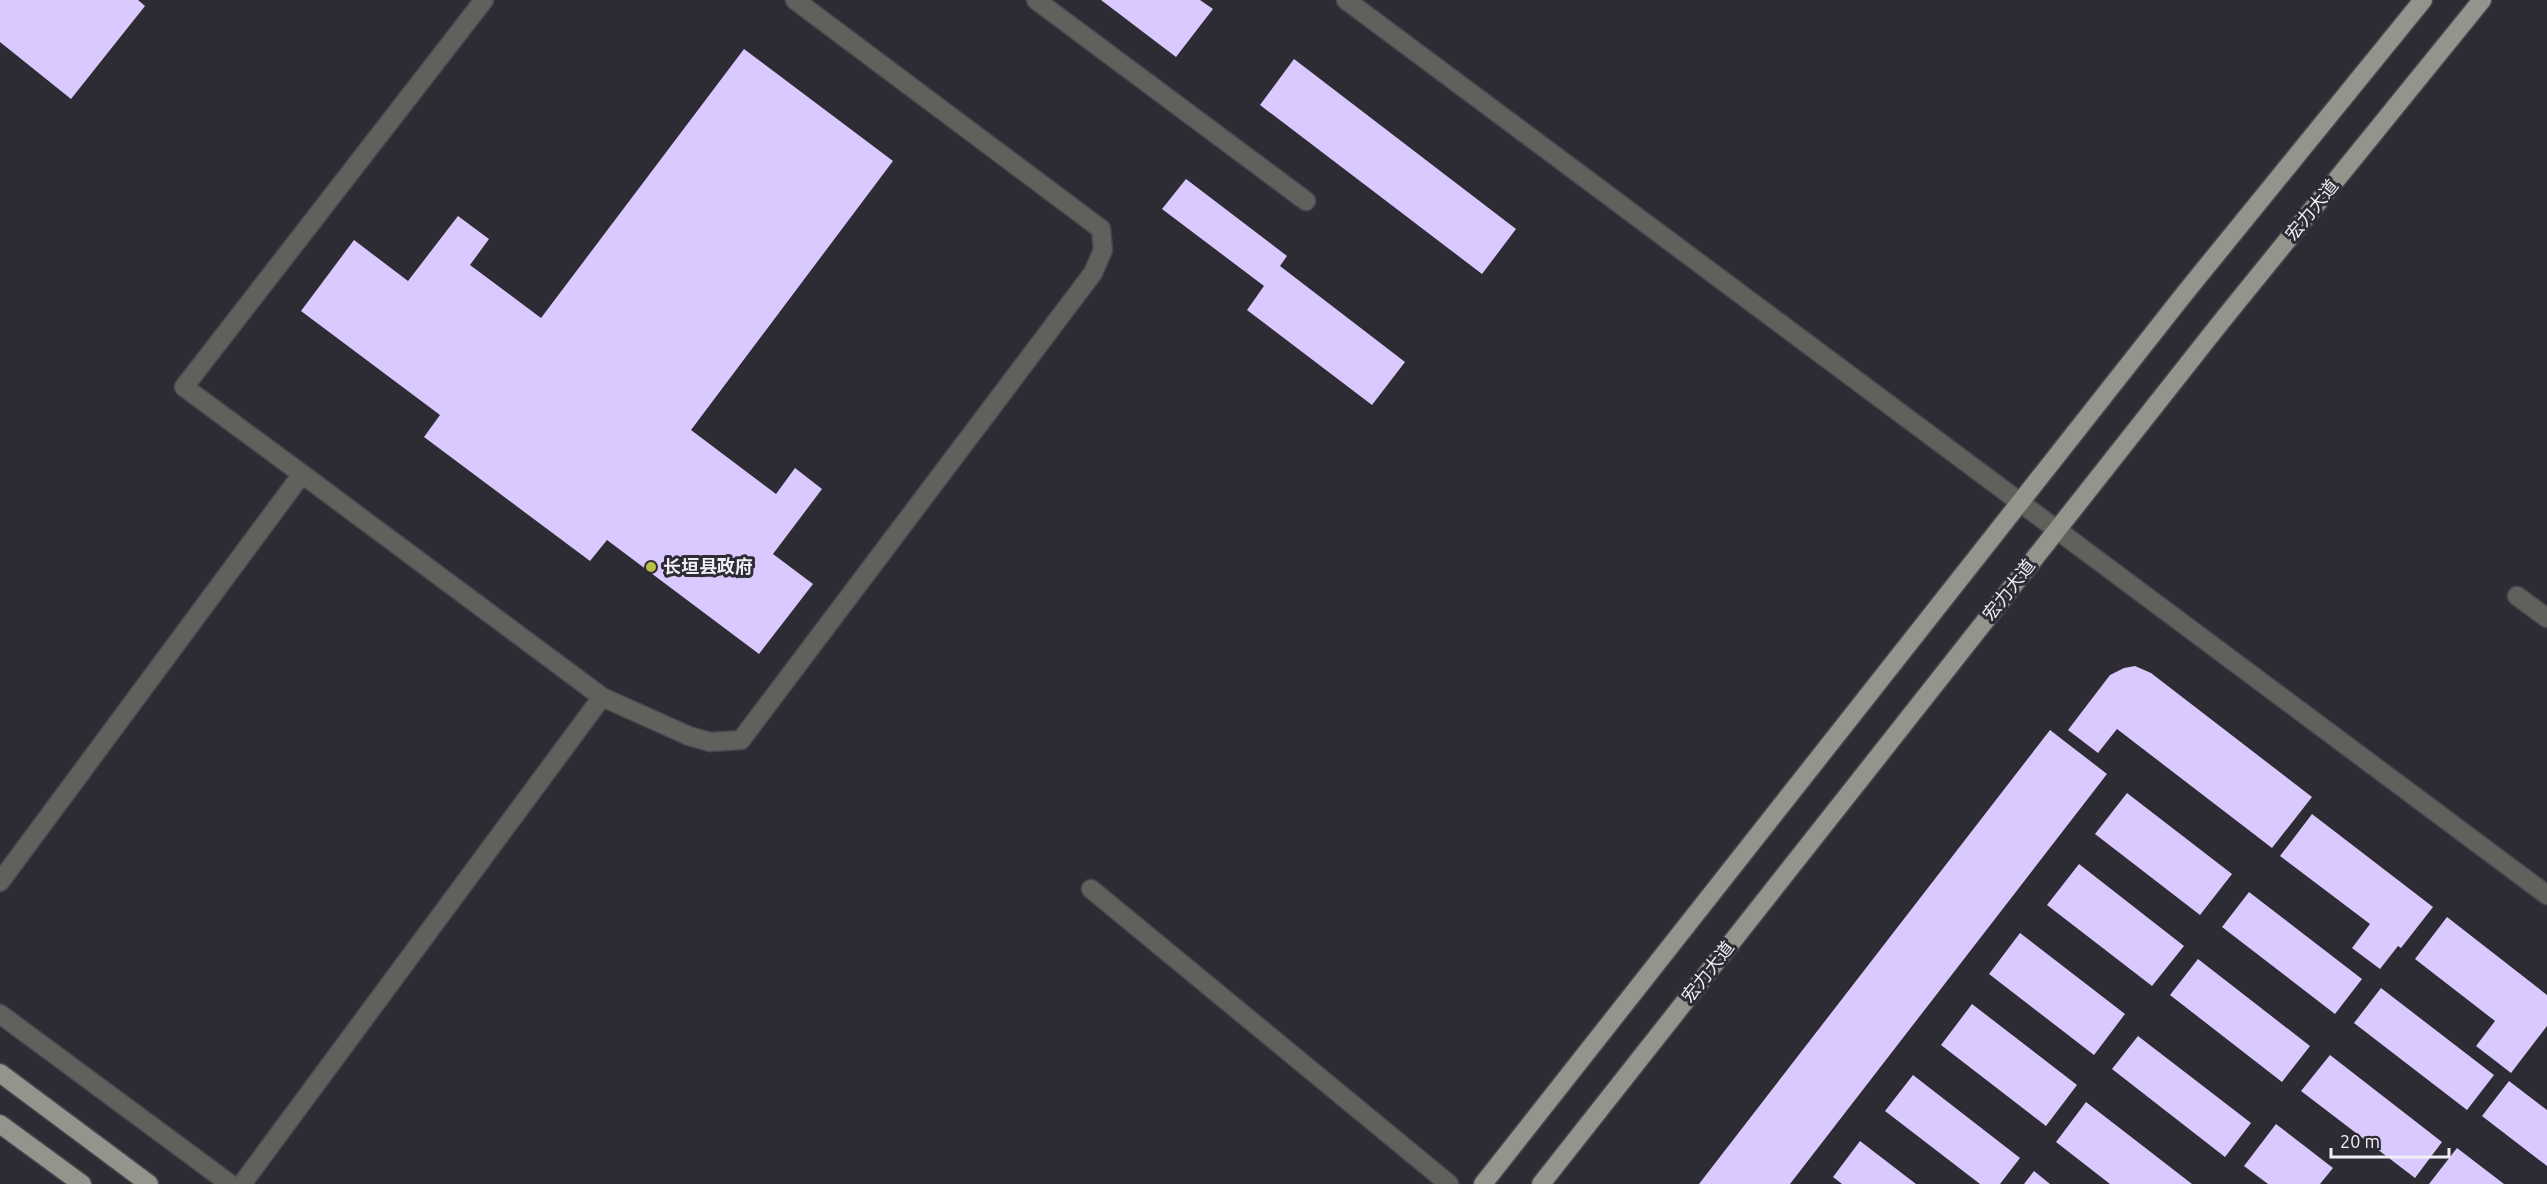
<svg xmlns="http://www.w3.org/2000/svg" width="2547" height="1184" viewBox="0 0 2547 1184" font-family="Ubuntu,'Noto Sans SC',sans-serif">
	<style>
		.building { fill: #dac9fe }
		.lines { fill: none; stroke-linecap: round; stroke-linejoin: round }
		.minor-casing { stroke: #48464e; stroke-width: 21 }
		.major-casing { stroke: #48464e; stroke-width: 21 }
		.minor { stroke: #60615c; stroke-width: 18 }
		.major { stroke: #93948b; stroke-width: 18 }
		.poi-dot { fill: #b9c046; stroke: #2d2b33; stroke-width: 2 }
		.labels { text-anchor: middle; stroke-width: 6; stroke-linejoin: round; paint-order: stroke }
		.street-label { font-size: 18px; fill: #f1eff5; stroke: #2d2b33 }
		.poi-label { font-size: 18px; font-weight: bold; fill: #f1eff5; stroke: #2d2b33; text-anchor: start }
	</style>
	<rect width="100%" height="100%" fill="#2d2b33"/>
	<path class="building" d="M0,0H138L145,6L71,99L0,42Z
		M1101,0H1200L1213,9L1176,57Z
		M744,49L893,161L691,430L776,494L795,468L822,489L773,554L813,584L759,654L607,540L590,561L424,437L440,415L301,311L354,240L408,281L458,216L489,239L470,265L541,318Z
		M1294,59L1516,229L1482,274L1260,105Z
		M1186,179L1287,256L1280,266L1405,362L1372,405L1247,310L1264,286L1162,209Z
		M2135,666L2151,673L2312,797L2272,848L2117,729L2098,753L2068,730L2110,675L2124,668Z
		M2050,730L2107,774L1790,1184H1699Z
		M2127,793L2232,874L2200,915L2095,834Z
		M2312,814L2433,907L2401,948L2398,946L2380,969L2352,948L2370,924L2280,856Z
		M2079,864L2184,946L2152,986L2047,905Z
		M2249,892L2362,979L2335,1014L2222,927Z
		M2447,917L2547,995V1026L2511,1073L2476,1046L2495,1021L2415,959Z
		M2020,933L2125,1014L2094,1055L1989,974Z
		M2198,959L2310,1046L2282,1082L2170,995Z
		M2381,988L2494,1075L2467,1110L2354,1023Z
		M1972,1004L2077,1085L2046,1126L1941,1045Z
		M2138,1036L2251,1123L2225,1157L2112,1069Z
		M2330,1055L2442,1142L2415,1178L2301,1091Z
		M1913,1075L2020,1158L2000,1184H1980L1885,1111Z
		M2509,1081L2547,1110V1166L2482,1116Z
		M2086,1102L2192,1184H2110L2056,1142Z
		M2276,1124L2333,1168L2320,1184H2268L2244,1166Z
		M1860,1141L1916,1184H1842L1833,1177Z
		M2457,1148L2504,1184H2429Z
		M2034,1171L2050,1184H2024Z"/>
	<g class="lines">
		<defs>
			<path id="minor" d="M1036,0L1306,201
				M1346,0L2547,895
				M302,474L184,387L484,0
				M2517,596L2547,618
				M602,697L689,736L710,742L741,740L1093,273L1103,250L1101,229L795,0
				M0,882L302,474L602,697L242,1184
				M1091,889L1449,1184
				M0,1014L230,1184"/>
			<path id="major" d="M0,1073L149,1184
				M0,1124L82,1184
				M1483,1184L2185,293L2423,0
				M1541,1184L2221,322L2482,0"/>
		</defs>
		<use href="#minor" class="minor-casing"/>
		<use href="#major" class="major-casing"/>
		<use href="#minor" class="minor"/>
		<use href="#major" class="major"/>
	</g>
	<circle class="poi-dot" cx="651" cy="567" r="6"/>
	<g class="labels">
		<g class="street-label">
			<text transform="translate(2312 210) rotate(-51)" y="6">宏力大道</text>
			<text transform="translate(2009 590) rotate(-52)" y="6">宏力大道</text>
			<text transform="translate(1708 972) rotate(-52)" y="6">宏力大道</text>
		</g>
		<g class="poi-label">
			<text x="663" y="573">长垣县政府</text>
		</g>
	</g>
	<path d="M2331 1148v9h118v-9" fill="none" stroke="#f1eff5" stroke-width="3"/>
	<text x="2340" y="1148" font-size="18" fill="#f1eff5" stroke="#2d2b33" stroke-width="4.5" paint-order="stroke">20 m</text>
</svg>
